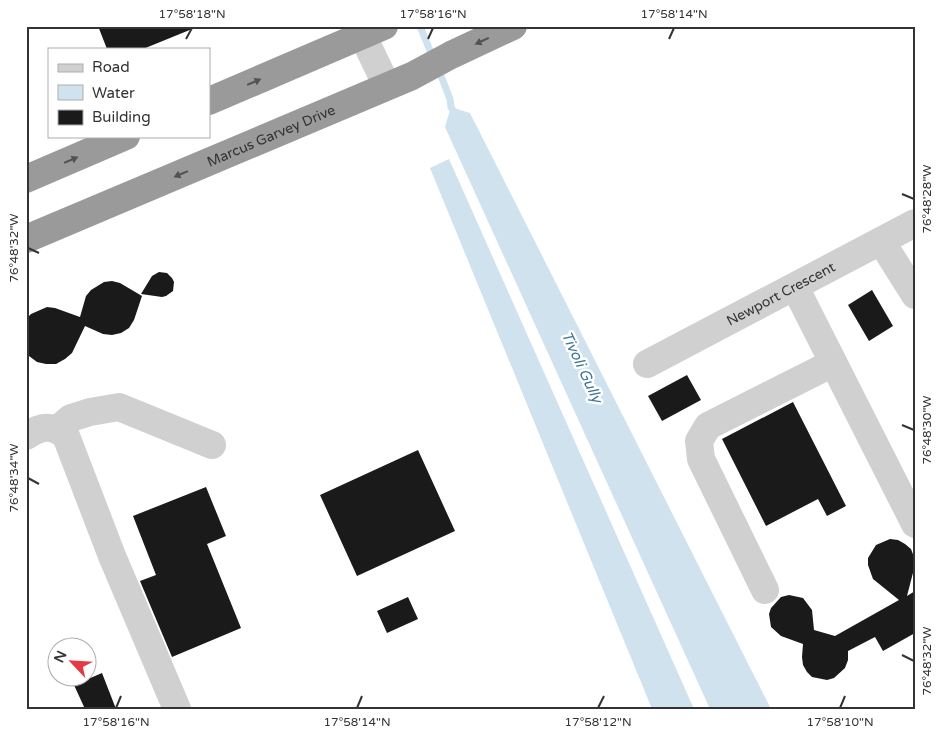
<svg xmlns="http://www.w3.org/2000/svg" width="941" height="735" viewBox="0 0 941 735" font-family="'Varela Round',sans-serif">
	<style>
		.water { fill: #cfe2ee }
		.lines { fill: none; stroke-linecap: round; stroke-linejoin: round }
		.stream { stroke: #cfe2ee; stroke-width: 7 }
		.building { fill: #1a1a1a }
		.minor { stroke: #d0d0d0; stroke-width: 28 }
		.highway { stroke: #9a9a9a; stroke-width: 28 }
		.oneway { fill: #525252 }
		.ticks { fill: none; stroke: #333; stroke-width: 2 }
		.labels { text-anchor: middle; stroke-width: 5; stroke-linejoin: round; paint-order: stroke }
		.street-label { font-size: 14px; fill: #333; stroke: #fff }
		.water-label { font-size: 15px; font-style: italic; fill: #3f7597; stroke: #fff }
		.neatline { fill: none; stroke: #333; stroke-width: 2 }
		.ticks-label { font-size: 12px; text-anchor: middle; fill: #333 }
	</style>
	<rect width="100%" height="100%" fill="#fff"/>
	<path class="water" d="M451,107L470,113L771,709H710L445,127Z
		M449,159L694,709H652L430,168Z"/>
	<g class="lines">
		<path class="stream" d="M420,26L433,58
			M438,68L450,99L451,107L455,114"/>
	</g>
	<path class="building" d="M98,26H196L197,27L143,49H107Z
		M159,272L167,273L172,278L174,282L173,291L166,296L162,297L141,294L152,276Z
		M112,281L120,283L142,296L134,320L129,328L121,333L112,335L103,334L85,326L72,353L65,359L56,364H46L37,362L29,356L26,352V319L31,314L47,307L55,308L80,317L86,296L91,290L104,282Z
		M872,290L893,326L869,341L848,305Z
		M687,375L701,400L662,421L648,396Z
		M793,402L846,506L827,516L818,499L766,526L722,439Z
		M418,450L455,531L357,576L320,495Z
		M206,487L226,536L207,544L241,628L172,657L140,581L156,575L133,516Z
		M890,539L898,540L905,544L911,549L914,557L915,565L907,596L915,591V633L883,651L875,637L848,651V660L845,668L834,678L827,680L812,677L807,672L803,665L802,657L803,644L781,636L771,627L769,614L771,608L781,597L789,595L803,598L812,610L814,630L835,636L899,600L873,579L868,565V558L876,545Z
		M408,597L418,619L387,633L377,611Z
		M102,673L116,709H85L74,685Z"/>
	<g class="lines">
		<g class="minor">
			<path d="M358,26L387,86"/>
			<path d="M881,241L915,295"/>
			<path d="M795,287L915,524"/>
			<path id="s1" d="M647,364L915,223"/>
			<path d="M58,429L71,418L90,412L119,407L212,445"/>
			<path d="M26,436C41,426 52,424 66,436L112,556L177,709"/>
			<path d="M765,590L701,459L699,441L708,426L833,363"/>
		</g>
		<g class="highway">
			<path d="M209,101L384,26"/>
			<path d="M26,179L126,136"/>
			<path id="s2" d="M26,239L412,76L451,55L513,26"/>
		</g>
	</g>
	<defs><path id="oneway-solid" d="M-6-.8H1V-3.2L6.5 0L1 3.2V.8H-6Z" transform="scale(1.25)"/></defs>
	<g class="oneway">
		<use href="#oneway-solid" transform="translate(482 41) rotate(155)"/>
		<use href="#oneway-solid" transform="translate(254 82) rotate(-23)"/>
		<use href="#oneway-solid" transform="translate(71 160) rotate(-23)"/>
		<use href="#oneway-solid" transform="translate(181 174) rotate(157)"/>
	</g>
	<path class="ticks" d="M186,39L192,28M428,39L433,28M669,39L674,28M902,194L914,199M28,248L39,253M902,425L914,430M28,478L39,484M902,655L914,661M116,708L121,696M357,708L362,696M598,708L604,696M840,708L845,696"/>
	<g class="labels">
		<g class="street-label">
			<text dy="5" stroke="none"><textPath href="#s2" startOffset="266">Marcus Garvey Drive</textPath></text>
			<text dy="5" stroke="none"><textPath href="#s1" startOffset="151">Newport Crescent</textPath></text>
		</g>
		<g class="water-label">
			<text transform="translate(582 367) rotate(65)" y="5">Tivoli Gully</text>
		</g>
	</g>
	<rect width="941" height="735" fill="none" stroke="#ffffff" stroke-width="55"/>
	<rect x="48" y="48" width="162" height="90" fill="#ffffff" stroke="#adadad"/>
	<rect x="58" y="64" width="25" height="8" fill="#d0d0d0" stroke="#adadad"/>
	<text x="92" y="72" font-size="15" fill="#333333">Road</text>
	<rect x="58" y="85" width="25" height="15" fill="#cfe2ee" stroke="#adadad"/>
	<text x="92" y="98" font-size="15" fill="#333333">Water</text>
	<rect x="58" y="110" width="25" height="15" fill="#1a1a1a" stroke="#adadad"/>
	<text x="92" y="122" font-size="15" fill="#333333">Building</text>
	<g transform="translate(72 662) rotate(295)"><circle r="24" fill="#ffffff" stroke="#adadad"/>
	<path d="M0-4L9 19L0 12L-9 19Z" fill="#e63946"/>
	<text y="-8" font-size="14" font-weight="bold" text-anchor="middle" fill="#333333">N</text>
	</g>
	<rect x="28" y="28" width="886" height="680" class="neatline"/>
	<g class="ticks-label">
		<text x="192" y="18">17°58'18"N</text>
		<text x="433" y="18">17°58'16"N</text>
		<text x="674" y="18">17°58'14"N</text>
		<text transform="translate(927 199) rotate(-90)" y="4">76°48'28"W</text>
		<text transform="translate(14 248) rotate(-90)" y="4">76°48'32"W</text>
		<text transform="translate(927 430) rotate(-90)" y="4">76°48'30"W</text>
		<text transform="translate(14 478) rotate(-90)" y="4">76°48'34"W</text>
		<text transform="translate(927 661) rotate(-90)" y="4">76°48'32"W</text>
		<text x="116" y="726">17°58'16"N</text>
		<text x="357" y="726">17°58'14"N</text>
		<text x="598" y="726">17°58'12"N</text>
		<text x="840" y="726">17°58'10"N</text>
	</g>
</svg>
